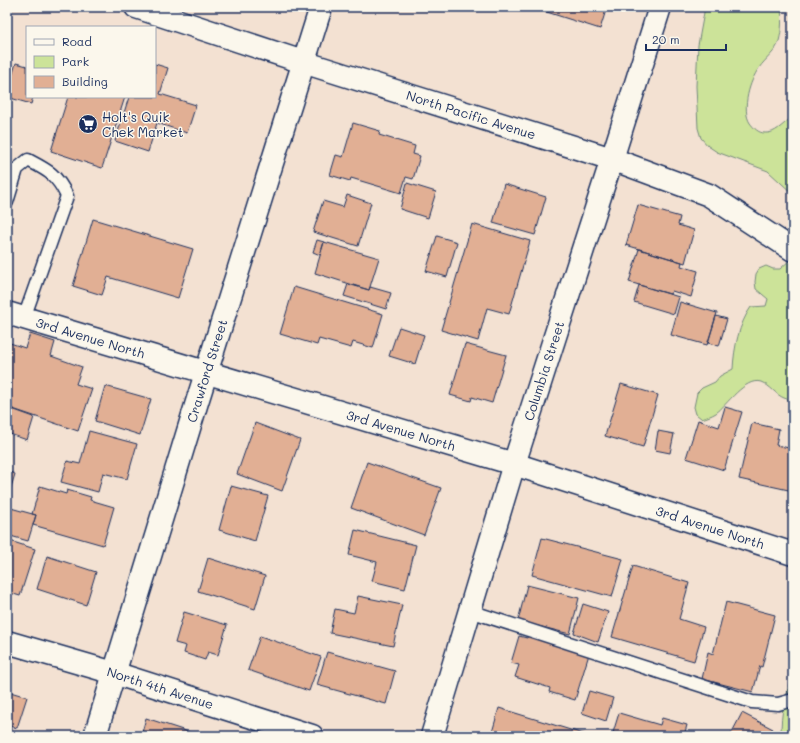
<svg xmlns="http://www.w3.org/2000/svg" width="800" height="743" viewBox="0 0 800 743" font-family="Mali,sans-serif">
	<style>
		.green { fill: #cce399; stroke: #74897c }
		.building { fill: #e1af94; stroke: #1b2f5e }
		.lines { fill: none; stroke-linecap: round; stroke-linejoin: round }
		.lane-casing { stroke: #1b2f5e; stroke-width: 15 }
		.street-casing { stroke: #1b2f5e; stroke-width: 25 }
		.secondary-casing { stroke: #1b2f5e; stroke-width: 25 }
		.path { stroke: #1b2f5e; stroke-width: 2.5; stroke-dasharray: 4 3; stroke-linecap: butt }
		.lane { stroke: #fbf7ec; stroke-width: 12 }
		.street { stroke: #fbf7ec; stroke-width: 22 }
		.secondary { stroke: #fbf7ec; stroke-width: 22 }
		.labels { text-anchor: middle; stroke-width: 3; stroke-linejoin: round; paint-order: stroke }
		.street-label { font-size: 13px; fill: #1b2f5e; stroke: #fbf7ec }
		.poi-label { font-size: 13px; fill: #1b2f5e; stroke: #fbf7ec; text-anchor: start }
	</style>
	<rect width="100%" height="100%" fill="#f3e1d2"/>
	<filter id="ink" filterUnits="userSpaceOnUse"><feTurbulence type="fractalNoise" baseFrequency=".025" numOctaves="2"/><feDisplacementMap in="SourceGraphic" scale="8" xChannelSelector="R" yChannelSelector="G"/><feConvolveMatrix kernelMatrix="1 2 1 2 8 2 1 2 1" color-interpolation-filters="sRGB"/></filter>
	<g filter="url(#ink)">
		<path class="green" d="M705,7H781C782,18 782,30 779,41C776,52 766,58 759,68C750,80 741,109 750,123C754,128 758,133 765,133C775,134 783,124 791,118L793,117V194L768,171L717,152L708,146L701,138L698,128L696,86L698,45Z
			M791,259L793,260V401C790,400 787,399 784,398C776,395 771,386 761,382C745,377 727,405 716,413C711,416 707,417 702,419L696,414L694,407L697,393L702,388L715,382L720,376L733,369C734,348 739,324 751,307L766,306L768,299L756,289L755,282L756,274L759,269L766,266L773,269H780Z
			M793,676V736H781C781,711 784,700 793,676Z"/>
		<path class="building" d="M531,7H607L600,29Z
			M16,63L27,66V97H33L31,104L7,97V93Z
			M155,64L168,68L160,94L196,105L187,133L157,123L148,152L115,141L129,97H155Z
			M68,97H125L102,168L51,151Z
			M353,123L380,131L379,135L415,146L413,154L420,156L413,179L406,177L401,193L351,178L350,181L330,175L336,155L343,157Z
			M407,183L436,192L428,218L400,209Z
			M504,184L546,197L535,235L493,223Z
			M347,195L371,203L358,246L313,232L323,201L343,207Z
			M638,205L680,217L678,225L694,230L685,263L626,245Z
			M93,219L193,249L178,298L108,277L102,295L73,286Z
			M472,224L530,241L509,314L487,308L478,341L441,330Z
			M437,236L457,242L447,277L426,271Z
			M317,240L324,242L320,255L313,252Z
			M324,242L379,258L369,290L315,273Z
			M639,249L682,262L681,266L698,271L691,297L672,291L670,294L629,282Z
			M348,284L369,290L370,287L391,293L386,309L344,296Z
			M639,285L679,297L674,314L634,302Z
			M294,287L383,314L373,348L353,342L351,348L319,339L317,345L280,334Z
			M680,302L717,313L707,345L671,335Z
			M716,316L727,319L719,346L708,343Z
			M399,327L424,335L415,364L389,356Z
			M30,334L55,342L51,356L82,367L76,384L92,389L78,431L7,407V342L25,348Z
			M465,344L506,355L492,403L472,397L471,401L450,395Z
			M621,384L658,395L643,447L605,436Z
			M105,386L151,399L140,435L95,421Z
			M725,407L742,412L724,470L686,458L698,420L719,427Z
			M9,408L34,417L27,440L7,433V416Z
			M255,423L300,440L282,491L237,474Z
			M752,423L779,429L776,445L793,449V491L739,479Z
			M89,431L137,444L127,479L103,473L98,492L61,482L67,461L80,464Z
			M658,431L674,434L670,453L655,450Z
			M367,462L441,488L424,535L351,508Z
			M7,471L15,474L9,494L7,493Z
			M40,486L66,494L67,490L91,497L90,500L114,507L103,545L33,525L36,515L32,514Z
			M231,486L268,496L255,541L219,530Z
			M7,507L36,515L28,541L7,535Z
			M355,530L416,545L405,589L372,581L377,562L349,555Z
			M542,538L623,559L612,597L532,575Z
			M7,540L35,549L20,596L7,592Z
			M47,556L96,572L86,605L37,589Z
			M208,558L265,576L255,609L198,591Z
			M633,566L689,583L679,619L704,627L694,661L612,637Z
			M527,585L579,598L570,634L518,621Z
			M358,596L402,605L393,646L330,633L335,609L354,613Z
			M726,602L775,615L762,667L760,666L753,692L702,679L708,652L713,654Z
			M583,604L608,612L598,642L574,633Z
			M184,612L227,625L218,655L208,652L205,660L184,653L186,646L175,643Z
			M529,632L590,651L575,700L549,692L550,688L515,677L519,665L511,663L519,636L527,638Z
			M260,636L321,657L309,691L248,670Z
			M327,652L395,671L386,704L317,685Z
			M7,691L27,697L17,728L7,725Z
			M589,691L613,698L606,721L582,713Z
			M499,708L590,736H491Z
			M619,713L660,725L662,718L687,725L685,732L697,736H612Z
			M742,713L773,729L769,736H730Z
			M146,718L201,736H141Z"/>
		<g class="lines">
			<defs>
				<path id="lane" d="M7,202L17,169L28,160C49,171 56,174 67,196L24,318
					M470,611L752,702L778,704L793,700"/>
				<g id="street">
					<path id="s1" d="M7,313L514,464L793,554"/>
					<path id="s2" d="M7,642L114,673L312,736"/>
					<path id="s3" d="M95,736L197,402L321,7"/>
					<path id="s4" d="M432,736L514,464L612,159L660,7"/>
				</g>
				<g id="secondary">
					<path id="s5" d="M136,7L303,62L612,159L709,195L793,250"/>
				</g>
			</defs>
			<use href="#lane" class="lane-casing"/>
			<use href="#street" class="street-casing"/>
			<use href="#secondary" class="secondary-casing"/>
			<path class="path" d="M790,584L792,578"/>
			<use href="#lane" class="lane"/>
			<use href="#street" class="street"/>
			<use href="#secondary" class="secondary"/>
		</g>
	</g>
	<defs>
		<symbol id="supermarket-disc" viewBox="-11 -11 22 22"><circle r="9.5" fill="#1b2f5e" stroke="#fbf7ec"/><path d="M-6-5.5h2.5l.6 2H6L4.5 2H-2.5L-4.4-4H-6ZM-1.5 3.2a1.3 1.3 0 1 0 .1 0ZM3 3.2a1.3 1.3 0 1 0 .1 0Z" fill="#fff"/></symbol>
	</defs>
	<g fill-rule="evenodd">
		<use href="#supermarket-disc" x="77" y="113" width="22" height="22"/>
	</g>
	<g class="labels">
		<g class="street-label">
			<text dy="5" stroke="none"><textPath href="#s5" startOffset="352">North Pacific Avenue</textPath></text>
			<text dy="5" stroke="none"><textPath href="#s1" startOffset="87">3rd Avenue North</textPath></text>
			<text dy="5" stroke="none"><textPath href="#s3" startOffset="382">Crawford Street</textPath></text>
			<text dy="5" stroke="none"><textPath href="#s4" startOffset="382">Columbia Street</textPath></text>
			<text dy="5" stroke="none"><textPath href="#s1" startOffset="411">3rd Avenue North</textPath></text>
			<text dy="5" stroke="none"><textPath href="#s1" startOffset="735">3rd Avenue North</textPath></text>
			<text dy="5" stroke="none"><textPath href="#s2" startOffset="160">North 4th Avenue</textPath></text>
		</g>
		<g class="poi-label">
			<text x="102" y="122">Holt's Quik<tspan x="102" dy="15">Chek Market</tspan></text>
		</g>
	</g>
	<rect width="800" height="743" fill="none" stroke="#fbf7ec" stroke-width="24"/>
	<rect x="12" y="12" width="776" height="719" fill="none" stroke="#1b2f5e" stroke-width="1.5" filter="url(#ink)"/>
	<rect x="26" y="26" width="130" height="72" fill="#fbf7ec" stroke="#a1a7b3"/>
	<rect x="34" y="39" width="20" height="6" fill="#fbf7ec" stroke="#a1a7b3"/>
	<text x="62" y="46" font-size="12" fill="#1b2f5e">Road</text>
	<rect x="34" y="56" width="20" height="12" fill="#cce399" stroke="#a1a7b3"/>
	<text x="62" y="66" font-size="12" fill="#1b2f5e">Park</text>
	<rect x="34" y="76" width="20" height="12" fill="#e1af94" stroke="#a1a7b3"/>
	<text x="62" y="86" font-size="12" fill="#1b2f5e">Building</text>
	<path d="M646 44v6h80v-6" fill="none" stroke="#1b2f5e" stroke-width="2"/>
	<text x="652" y="44" font-size="12" fill="#1b2f5e" stroke="#fbf7ec" stroke-width="3" paint-order="stroke">20 m</text>
</svg>
